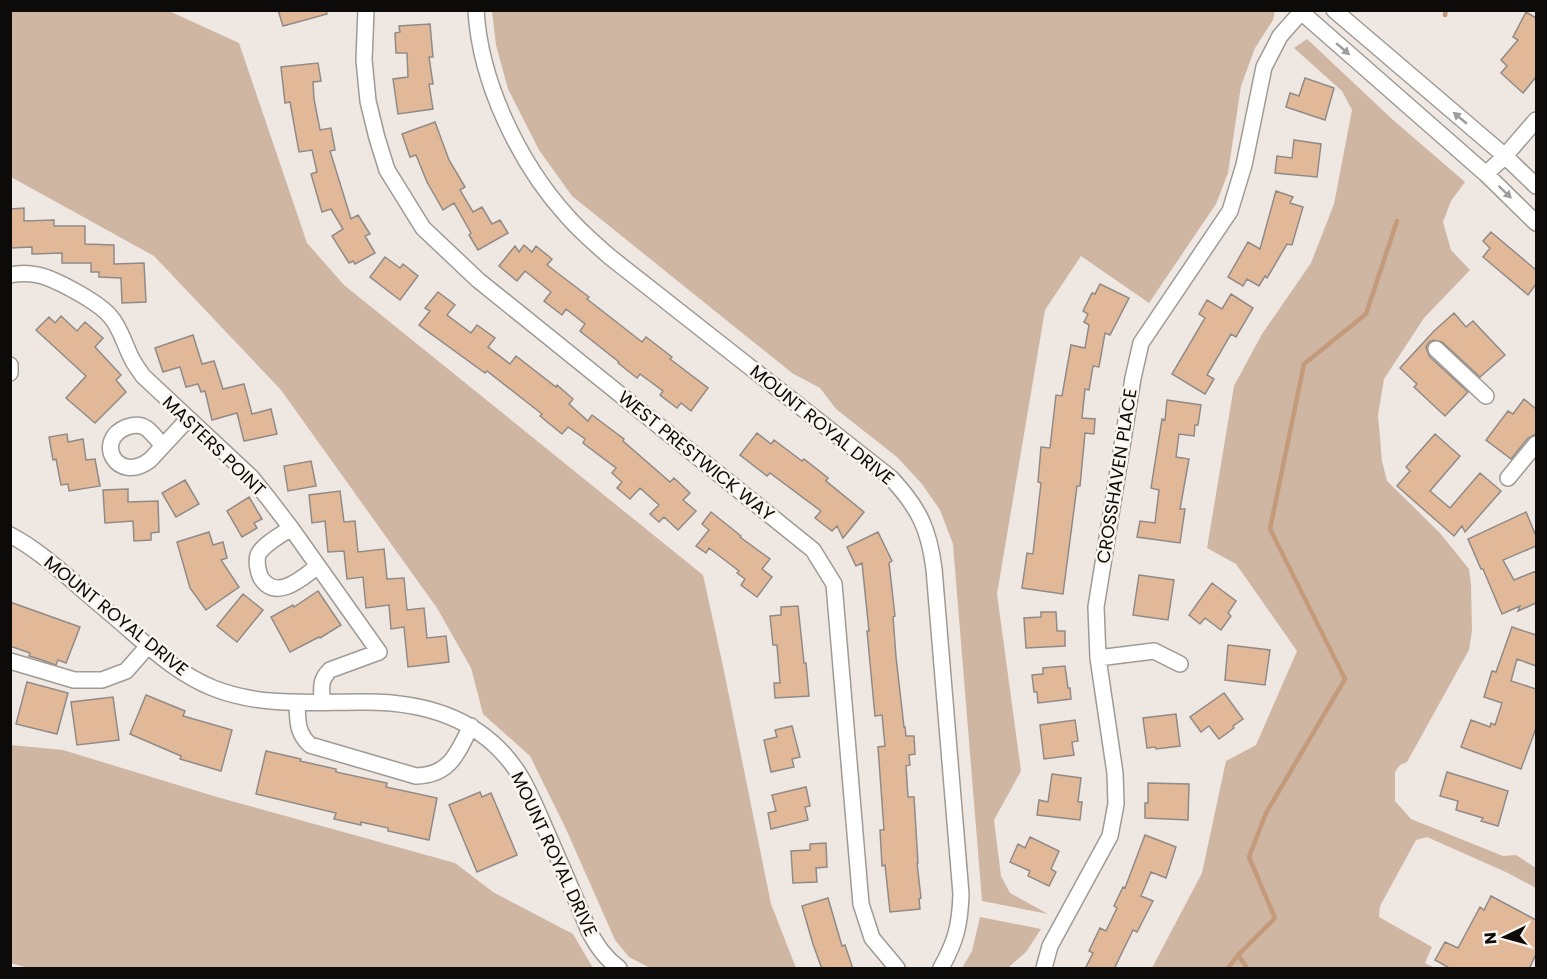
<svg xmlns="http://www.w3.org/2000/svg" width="1547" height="979" viewBox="0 0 1547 979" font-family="Poppins,sans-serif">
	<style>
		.green { fill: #cfb6a2 }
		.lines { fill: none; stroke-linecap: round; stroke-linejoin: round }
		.stream { stroke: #c39b7b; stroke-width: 4.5 }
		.building { fill: #e2b998; stroke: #918a86; stroke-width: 1.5 }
		.minor-casing { stroke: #a09a95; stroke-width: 18 }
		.minor { stroke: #fff; stroke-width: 15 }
		.oneway { fill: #9e9d9d }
		.labels { text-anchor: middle; stroke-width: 5; stroke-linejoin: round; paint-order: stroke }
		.street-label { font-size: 18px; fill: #0d0b09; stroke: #fbf5ef }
	</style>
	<rect width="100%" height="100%" fill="#eee7e2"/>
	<path class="green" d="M10,11H169L239,43L307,243L344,285L703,575L723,666L771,904L796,968H650L629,957L615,940L566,829L530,756L483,714L471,668L437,608L281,390L154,256L11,177Z
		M492,11H1275L1273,20L1255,48L1241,86L1228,173L1216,204L1149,303L1081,256L1045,310L997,594L1021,771L994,820L1001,876L1010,893L1048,914L982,901L953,544L940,510L922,484L897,457L836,409L820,388L792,373L572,196L539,150L508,89L496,45Z
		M1307,39L1392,119L1465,182L1451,201L1443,222L1451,250L1470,270L1424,318L1384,379L1378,415L1382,461L1387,481L1440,533L1469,569L1471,585L1472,631L1469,650L1407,762L1400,765L1395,772V801L1411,819L1503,856L1516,855L1536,868V888L1508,873L1427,837L1416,840L1380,906L1379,917L1432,947L1425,963L1435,968H1152L1202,873L1226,761L1256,745L1297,651L1236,564L1207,548L1234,386L1262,334L1311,263L1334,204L1352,110L1342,91L1294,48Z
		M11,745L63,750L217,797L455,863L493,892L573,934L593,968H28L11,963Z
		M980,917L1041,929L1026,952L1010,966L1009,968H962L972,951Z"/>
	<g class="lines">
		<path class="stream" d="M1445,15L1446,10
			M1228,968L1238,955
			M1247,968L1238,955L1275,918L1249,857L1266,813L1345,679L1270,529L1304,364L1366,314L1397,221"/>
	</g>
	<path class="building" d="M278,10H326L327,14L283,26Z
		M1526,12L1536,18V77L1523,93L1501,73L1507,66L1501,60L1518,40L1513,37Z
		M430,24L433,57H429L433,84H429L433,109L398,114L393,79L408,77L407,53H396L395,33L400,32L399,26Z
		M318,63L321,81L313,82L314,99L320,130L331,128L335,150L330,151L351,219L358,215L370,234L365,236L375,253L355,264L353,261L349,263L332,236L343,229L331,209L322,212L311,174L317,172L312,150L299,152L290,102L285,103L281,67Z
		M1305,78L1334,88L1325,120L1286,107L1290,93L1299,96Z
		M435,122L449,160L465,187L460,190L473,212L482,207L492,224L500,220L508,233L478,250L469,235L471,233L454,203L443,210L427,182L416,155L410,157L402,134Z
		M1294,140L1321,144L1317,177L1275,173L1277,156L1292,158Z
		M1276,191L1293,197L1290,203L1303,207L1292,245L1287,244L1267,278L1265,276L1259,286L1247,279L1243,286L1228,277L1248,242L1260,249Z
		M24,208V221L54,220V226H85V244L114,245V264L144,263L146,302L122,303L121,278L99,277V272H91V263H62V253L32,254V247L10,248V209Z
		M1491,232L1536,270V284L1528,295L1483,257L1490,248L1483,241Z
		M524,245L532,252L536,246L552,259L547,265L589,297L587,299L642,342L646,337L672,357L670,359L708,388L691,411L681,403L677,408L660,395L663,391L640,374L637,378L618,363L619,362L580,331L585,324L566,309L562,315L544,301L551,292L525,271L517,281L499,266L515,246L519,252Z
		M385,257L400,268L403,264L418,276L400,300L370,277Z
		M1100,284L1129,298L1110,335L1105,333L1099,367L1093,366L1089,390L1085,389L1082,418L1095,419L1094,434L1085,433L1080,486H1077L1063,594L1022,588L1027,553L1033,554L1041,483L1038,482L1041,447L1050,448L1056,395L1062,396L1071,345L1085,348L1089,325L1084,322L1088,314L1083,311L1092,293L1095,294Z
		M438,292L455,305L447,315L471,333L477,325L495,338L488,347L510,364L516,356L556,387L557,385L573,399L569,404L588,421L592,415L624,439L623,441L670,482L674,478L690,493L683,500L696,511L678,530L664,517L659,522L650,514L659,505L640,488L630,499L617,488L622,482L612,473L616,468L583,443L585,439L568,427L562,434L540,416L542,414L487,371L485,373L419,325L430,311L425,308Z
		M1231,294L1253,308L1236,337L1231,334L1207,375L1214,379L1205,394L1172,374L1205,318L1199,314L1207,300L1222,309Z
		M1454,313L1466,327L1473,321L1505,355L1480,377L1442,342L1434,340L1429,342L1426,347L1429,356L1468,392L1445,416L1414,387L1417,384L1400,368L1434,331Z
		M61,316L77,331L85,322L103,338L95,347L121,375L116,380L126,392L95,423L66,398L86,376L36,330L49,317L55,323Z
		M193,335L202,364L214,361L223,389L244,384L252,414L271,409L277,434L244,441L237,413L212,420L205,391L201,392L198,384L186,387L180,367L163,372L155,348Z
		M1524,399L1536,409V434L1528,438L1511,459L1486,440L1508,411L1513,414Z
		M1167,400L1201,405L1198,425H1195L1194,436L1179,434L1176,457L1189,459L1180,509H1185L1180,543L1137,537L1140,521L1155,523L1159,490L1151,488L1162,419L1165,420Z
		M757,433L771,444L774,440L802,461L804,459L828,478L826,481L864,512L843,538L837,526L832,531L815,518L821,511L770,473L767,476L740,455Z
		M67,434L68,442L83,439L86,460L95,459L100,486L69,491L68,484L61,485L56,459L53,460L49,437Z
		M1435,434L1460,456L1430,491L1450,508L1480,473L1501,491L1465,532L1462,526L1454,536L1397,486L1410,471L1406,467Z
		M311,461L316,486L288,491L284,466Z
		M185,480L199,504L176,517L162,493Z
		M128,489V502L158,501L159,532L151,533V540L134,541L133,521L105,523L103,490Z
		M340,491L344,522L355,521L358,552L384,549L387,579L404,578L407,610L424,608L427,638L446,636L449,662L408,667L404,627L391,629L389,605L366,608L363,577L347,579L344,551L328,552L325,521L312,523L309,495Z
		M249,497L262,519L254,523L257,528L242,537L227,511Z
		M711,512L741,536L740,537L770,559L762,569L772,577L757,597L741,585L745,579L737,573L739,571L709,548L706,553L696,546L709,530L702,524Z
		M1526,512L1536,536V546L1503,560L1514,580L1536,571V603L1518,611L1520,606L1502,614L1483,569H1481L1468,539Z
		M209,532L213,545L223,542L227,558L221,560L239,587L206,610L190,588L177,542Z
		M878,532L892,561L889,563L895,616L893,617L896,657L904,727H905L906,736H914L915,754L909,755L910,765L906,766L908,797H914L918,863H917L921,898L919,899L920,909L890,912L885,865L882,866L880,830H884L878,747L885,746L882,715L875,716L867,631H869L862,563L856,566L847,547Z
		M1139,575L1174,580L1168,620L1133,615Z
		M1212,583L1236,601L1228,613L1231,616L1221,630L1205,618L1200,624L1189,615Z
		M318,591L341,625L320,638L319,637L290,652L271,617L293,605L294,607Z
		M243,594L263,610L237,642L217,626Z
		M10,602L80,627L66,663L58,660L56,665L39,659L29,656L30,653L10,646Z
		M798,606L804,663H806L809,696L775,698L774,683H780L777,645H773L770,616L781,615V607Z
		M1041,612H1056L1057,631H1065V646L1026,648L1024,618L1041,617Z
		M1512,627L1536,635V666L1517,659L1511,681L1536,689V728L1521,769L1461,747L1471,720L1490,727L1491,723L1495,725L1502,703L1484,697L1492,671L1496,672Z
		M1228,645L1270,650L1265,685L1225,680Z
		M1065,666L1068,688H1070L1071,699L1038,703L1037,692H1034L1032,675L1043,674V668Z
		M27,682L68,693L57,734L16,724Z
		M1224,693L1243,719L1233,726L1234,728L1219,739L1209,726L1201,732L1190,717Z
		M146,695L185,711L183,716L232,730L221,771L180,759L181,756L130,734Z
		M113,697L119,740L77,745L71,702Z
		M1176,714L1180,746L1156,749L1155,747L1147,748L1143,718Z
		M1075,720L1078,741L1072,742L1074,755L1044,759L1040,725Z
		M792,726L800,757L792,759L794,767L771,772L764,740L777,737L775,730Z
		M266,751L301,759L300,761L336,769V772L387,783L386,787L437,798L429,840L388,831V828L361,822V825L334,819L336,813L256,794Z
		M1447,772L1508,791L1498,826L1481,821L1483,818L1456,810L1458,801L1440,796Z
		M1052,774L1081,778L1078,802H1082L1080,820L1037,815L1039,800L1048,802Z
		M1148,783L1189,784L1188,820L1145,818V803H1148Z
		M806,787L810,806L805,807L808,820L771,829L768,813L776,811L772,795Z
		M480,792L482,797L491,793L517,855L477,872L449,805Z
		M1145,835L1176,847L1166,878L1151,872L1141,896L1153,901L1137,932L1133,930L1114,969H1085L1093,953L1089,951L1100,928L1106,931L1117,908L1114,906L1123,887L1125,888Z
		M1030,837L1059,851L1051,869L1056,872L1049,886L1028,876L1030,871L1010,862L1018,844L1025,848Z
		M826,843L827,867L816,868L817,882L793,883L791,851L810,850V844Z
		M1491,896L1536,920V954L1529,969H1451L1435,960L1445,942L1458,948L1480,907L1484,910Z
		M828,898L842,946L845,945L853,969H822L813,944L802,906Z"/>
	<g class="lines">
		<defs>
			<path id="minor" d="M366,10L364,60L368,101L377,138L387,170L423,228L478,280L813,550L834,584L861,904L872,938L897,968
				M476,10C480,82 519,163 567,216C580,231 595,244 610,257L891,478C919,508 929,529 934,569L961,894C960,925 956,941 941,968
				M1299,10L1486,174L1536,223
				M1334,10L1505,156L1536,186
				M1486,174L1505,156L1536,120
				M10,275C20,273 28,273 38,275C56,279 98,302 110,316C120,327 124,343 131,357C134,364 139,370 143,376L251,477L268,498L291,528L379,652L330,670C319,681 322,688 322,702
				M1436,349L1486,396
				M10,365V373
				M163,445C157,440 152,432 146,428C140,424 133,425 127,427C93,440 117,485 150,460L188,419
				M1508,478L1536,444
				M291,528C281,535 262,545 258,555C256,562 258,572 261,578C277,602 303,577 318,566
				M10,535C35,548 55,566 76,584C95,601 115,617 134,634C158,655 183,676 213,688C260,707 312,702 361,702C424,701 483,718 519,774C531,793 539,815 548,835C562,867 576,899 589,931C597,946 605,958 619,968
				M1098,658L1154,651L1180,664
				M10,661L74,680H102L126,671L148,646
				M297,703C298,720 296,732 310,745L416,776C450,775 457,754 471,726
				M1044,968L1050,946L1110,836L1116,804L1115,773L1098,658L1096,607L1133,378L1141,343L1230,211L1244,165L1264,67L1280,36L1303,10"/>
		</defs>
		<use href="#minor" class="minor-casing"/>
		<use href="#minor" class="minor"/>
	</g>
	<defs><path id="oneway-solid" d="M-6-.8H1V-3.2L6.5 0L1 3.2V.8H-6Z" transform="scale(1.5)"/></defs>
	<g class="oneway">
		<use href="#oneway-solid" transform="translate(1343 49) rotate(41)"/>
		<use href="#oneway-solid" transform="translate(1460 118) rotate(-140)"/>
		<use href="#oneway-solid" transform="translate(1505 192) rotate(44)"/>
	</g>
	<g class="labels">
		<g class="street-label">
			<text transform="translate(822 425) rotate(39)" y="6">MOUNT ROYAL DRIVE</text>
			<text transform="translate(214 446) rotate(44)" y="6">MASTERS POINT</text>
			<text transform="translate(696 456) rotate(39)" y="6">WEST PRESTWICK WAY</text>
			<text transform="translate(1117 476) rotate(-81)" y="6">CROSSHAVEN PLACE</text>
			<text transform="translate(116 616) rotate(39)" y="6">MOUNT ROYAL DRIVE</text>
			<text transform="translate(554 854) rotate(65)" y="6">MOUNT ROYAL DRIVE</text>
		</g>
	</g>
	<rect width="1547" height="979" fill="none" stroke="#0d0b09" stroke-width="24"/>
	<g transform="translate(1505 937) rotate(265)" stroke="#fbf5ef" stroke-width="4.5" paint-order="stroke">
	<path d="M0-4.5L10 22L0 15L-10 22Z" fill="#0d0b09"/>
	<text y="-9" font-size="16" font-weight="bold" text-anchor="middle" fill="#0d0b09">N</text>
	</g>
</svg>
